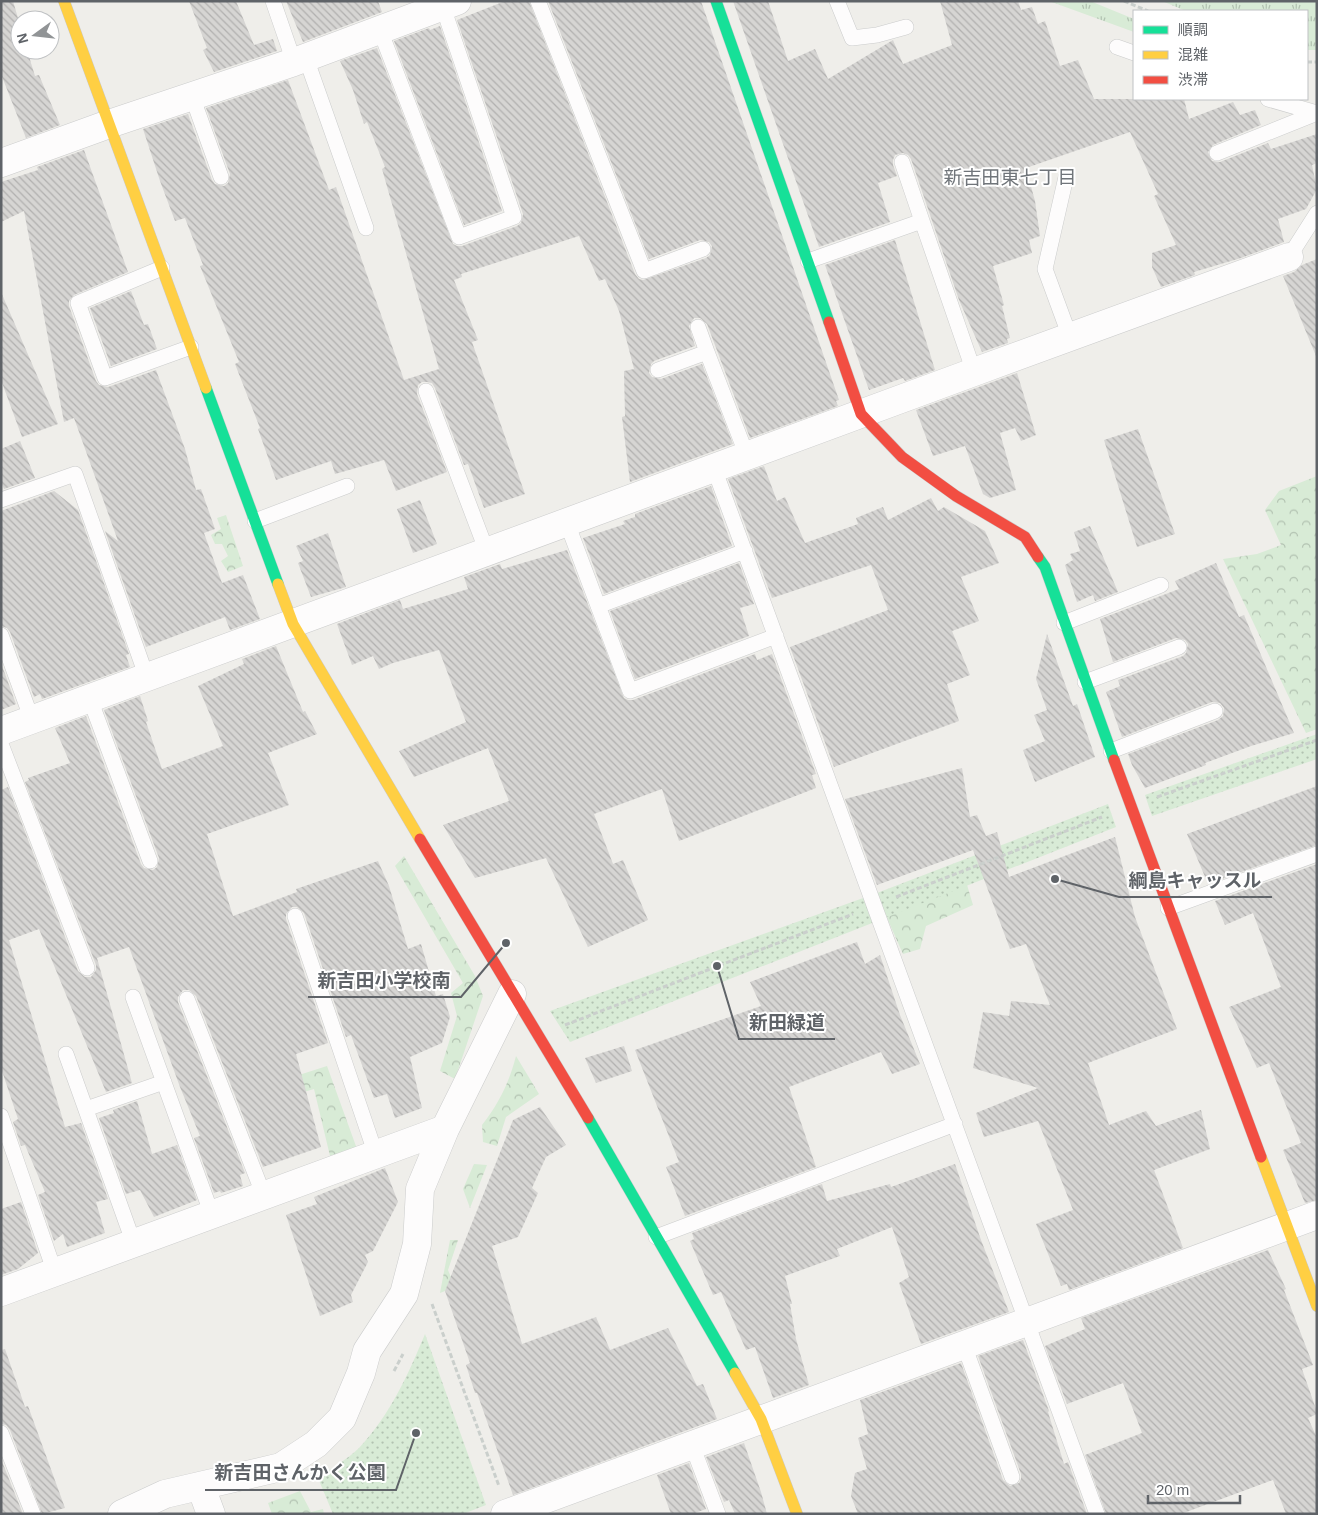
<svg xmlns="http://www.w3.org/2000/svg" width="1318" height="1515" viewBox="0 0 1318 1515" font-family="Arial,'Noto Sans JP',sans-serif">
	<style>
		.grass { fill: url(#grass-tufts) }
		.forest { fill: url(#forest-crowns) }
		.park { fill: url(#park-dots) }
		.building { fill: url(#building-back-hatch) }
		.lines { fill: none; stroke-linecap: round; stroke-linejoin: round }
		.lane-casing { stroke: #cbcccc; stroke-width: 16 }
		.street-casing { stroke: #cbcccc; stroke-width: 29 }
		.fast-casing { stroke: #cacacb; stroke-width: 12 }
		.slow-casing { stroke: #cacacb; stroke-width: 12 }
		.jam-casing { stroke: #cacacb; stroke-width: 12 }
		.path { stroke: #cacfcc; stroke-width: 3; stroke-dasharray: 5 2.5; stroke-linecap: butt }
		.lane { stroke: #fdfcfc; stroke-width: 15 }
		.street { stroke: #fdfcfc; stroke-width: 28 }
		.fast { stroke: #16e098; stroke-width: 11 }
		.slow { stroke: #ffcf43; stroke-width: 11 }
		.jam { stroke: #f24e42; stroke-width: 11 }
		.labels { text-anchor: middle; stroke-width: 4; stroke-linejoin: round; paint-order: stroke }
		.neighbourhood-label { font-size: 19px; fill: #70757a; stroke: #fff }
		.leader { fill: none; stroke: #5f6368; stroke-width: 2 }
		.callout-dot { fill: #5f6368; stroke: #fff; stroke-width: 2 }
		.callout-label { font-size: 19px; text-anchor: middle; font-weight: bold; fill: #5f6368; stroke: #fff; stroke-width: 4; stroke-linejoin: round; paint-order: stroke }
	</style>
	<defs>
		<pattern id="grass-tufts" width="24" height="20" patternUnits="userSpaceOnUse" patternTransform="scale(1.25)"><rect width="24" height="20" fill="#d8ebd6"/><path d="M3 7l-1-3M5 7V3M7 7l1-3M15 17l-1-3M17 17v-4M19 17l1-3" fill="none" stroke="#b2c2b1"/></pattern>
		<pattern id="forest-crowns" width="20" height="18" patternUnits="userSpaceOnUse" patternTransform="scale(1.25)"><rect width="20" height="18" fill="#d8ebd6"/><path d="M2 6a3 3 0 1 1 6 0M12 15a3 3 0 1 1 6 0" fill="none" stroke="#b2c2b1"/></pattern>
		<pattern id="park-dots" width="8" height="8" patternUnits="userSpaceOnUse" patternTransform="scale(1.25)"><rect width="8" height="8" fill="#d8ebd6"/><path d="M2 2h.1M6 6h.1" fill="none" stroke="#b2c2b1" stroke-width="1.8" stroke-linecap="round"/></pattern>
		<pattern id="building-back-hatch" width="6" height="6" patternUnits="userSpaceOnUse" patternTransform="scale(1.25)"><rect width="6" height="6" fill="#d6d5d3"/><path d="M-1 5l2 2M0 0l6 6M5-1l2 2" fill="none" stroke="#b1b0af"/></pattern>
	</defs>
	<rect width="100%" height="100%" fill="#efeeea"/>
	<path class="grass" d="M1049,1H1090L1134,19V32Z
		M1162,1H1317V50H1307V11H1186Z"/>
	<path class="forest" d="M1317,476V729L1306,733L1223,559L1257,554L1281,545L1265,510L1279,491Z
		M226,515L243,566L228,572L221,561L228,556L222,544H215L211,535L221,529L217,518Z
		M404,856L475,976L483,996L455,1079L440,1071L457,1016L451,993L463,983L395,866Z
		M965,878L973,905L926,926L920,949L903,954L883,909Z
		M516,1056L539,1094L506,1117L497,1146L483,1142L482,1125C499,1103 509,1083 516,1056Z
		M327,1066L357,1149L330,1156L314,1089L291,1096L274,1083Z
		M474,1164L487,1165L470,1208L463,1189Z
		M450,1240H458L448,1270L455,1287L440,1293Z
		M300,1491L311,1512L323,1509L324,1514H272L268,1503Z"/>
	<path class="park" d="M1317,734V759L1152,816L1145,795Z
		M1108,804L1116,827L570,1042L550,1011L877,893Z
		M425,1334L486,1505L463,1514H333L318,1478C331,1468 348,1459 359,1448C390,1415 408,1375 425,1334Z"/>
	<path class="building" d="M1,1H13L20,25V50H27L35,76L39,75L60,125L26,138L1,74Z
		M189,1H236L254,45L273,39L277,51L214,72L203,50L207,48Z
		M286,1H378L382,12L303,42Z
		M505,1H529L635,274L639,279L643,280L706,258L710,255L712,246L709,242L700,240L649,259L548,1H701L839,400L836,401L838,406L750,438L707,324L700,318H694L689,326L695,346L654,361L651,364L649,373L652,377L661,379L702,364L733,444L630,482L622,417L625,416L624,371L634,369L619,311L605,279L599,281L579,236L461,274L462,277L454,280L478,340L472,342L525,494L484,508L468,464L464,465L435,388L432,383L427,382H422L418,385L417,394L447,472L396,491L384,460L335,474L331,461L276,480L258,429L260,428L235,364L239,362L200,266L203,265L185,218L175,221L160,181L143,129L188,114L212,180L215,184L224,186L228,183L230,174L206,108L288,80L329,190L336,187L404,380L439,369L382,169L385,167L367,122L364,124L353,90L340,61L377,48L453,244L457,246H462L517,226L521,223L523,214L457,20Z
		M733,1H768L788,61L815,49L828,79L893,40L903,64L952,45L940,1H1018L1021,10L1032,7L1038,24L1045,21L1060,66L1078,60L1094,99H1184L1189,119L1233,102L1240,115L1255,110L1261,125L1213,145L1208,152L1212,161L1220,162L1268,143L1271,149L1317,134V163L1312,165L1317,189L1306,209L1278,219L1284,242L1241,258L1194,272L1195,275L1161,287L1152,267V253L1176,245L1154,196L1158,194L1130,132L1026,168L1035,201L1040,236L1029,240L1032,253L993,266L1004,305L1002,306L1010,338L1007,339L1008,343L982,352L959,300L911,159L908,155L903,153L895,155L893,160V165L897,176L878,183L890,222L819,247Z
		M440,26L502,211L464,225L394,41L429,28L430,30Z
		M84,150L128,272L74,295L69,301V306L96,381L99,385L108,387L156,370L185,449L196,490L201,489L215,529L204,533L222,583L243,575L260,619L230,630L225,617L146,647L105,531L118,541L74,418L64,422L24,211L1,222V182L38,170L37,167Z
		M895,240L935,370L905,381L903,378L869,390L825,265Z
		M1317,259V356H1316L1283,276L1294,272L1302,265Z
		M131,291L144,325L148,324L157,349L111,366L90,308Z
		M1,292L58,424L22,437L1,380Z
		M1017,373L1036,435L1021,441L1015,428L1000,433L1016,490L990,498L983,494L965,446L933,456L916,410Z
		M1138,429L1175,534L1137,547L1104,440Z
		M20,441L35,478L4,489L1,482V449Z
		M764,466L777,501L785,497L805,543L858,524L856,518L883,507L888,520L931,498L938,511L944,507L985,531L999,563L961,577L979,621L952,631L970,675L947,684L959,721L834,767L790,647L888,610L871,565L772,598L728,479Z
		M711,486L732,546L604,594L583,538L625,524L623,521L635,517V514Z
		M54,491L78,510L129,654L126,655L130,667L42,699L40,694L34,697L10,632L7,628L1,626V511Z
		M420,500L437,544L413,553L397,509Z
		M1090,526L1118,592L1095,601L1093,595L1077,602L1065,565L1073,560L1070,554L1080,551L1074,532Z
		M328,533L346,587L311,597L298,563L303,561L296,546Z
		M567,550L624,698L628,700H633L755,654L757,660L772,654L816,774L812,775L816,788L679,841L662,789L594,814L613,864L623,860L648,920L588,947L546,858L475,878L443,825L509,801L488,748L414,777L399,751L466,722L439,650L393,663L379,669L373,656L352,665L337,624L400,600L403,609L468,589L464,577L500,564L502,569Z
		M739,563L754,604L740,608L749,636L635,679L610,611Z
		M1216,563L1239,617L1244,615L1294,733L1251,746L1205,763L1206,765L1145,788L1132,765L1128,754L1218,720L1223,716L1224,708L1220,703L1212,702L1122,737L1106,692L1120,686L1118,680L1183,656L1186,653L1188,644L1185,640L1176,638L1113,662L1100,619L1179,589L1175,581Z
		M1047,634L1073,706L1077,704L1095,757L1035,782L1023,750L1045,741L1034,715L1047,710L1036,679Z
		M276,646L303,712L305,711L317,734L268,753L289,805L207,834L233,916L297,892L296,889L378,861L389,886L408,949L421,944L436,996L443,994L450,1017L442,1043L410,1057L422,1108L395,1118L387,1094L374,1098L351,1035L346,1037L304,913L297,907H292L286,914V919L328,1043L296,1054L321,1147L263,1167L196,996L189,990H183L178,997V1002L245,1173L240,1175L243,1186L221,1193L220,1191L214,1193L194,1138L200,1136L180,1087L129,947L97,958L132,1083L106,1092L39,929L9,940L65,1127L81,1123L108,1199L96,1202L105,1233L67,1247L63,1234L54,1241L38,1195L45,1192L25,1145L21,1146L13,1122L18,1119L1,1068V790L8,787L78,971L85,977H91L96,970V965L25,782L29,780L28,778L70,763L55,728L86,716L141,864L144,868L153,870L157,867L159,858L104,710L140,696L148,721L146,722L162,769L223,746L198,686L244,664L242,659Z
		M1,663L16,704L1,710Z
		M962,768L970,817L977,815L986,836L997,832L1009,877L1115,837L1135,917L1177,1029L1088,1063L1109,1125L1146,1111L1156,1126L1201,1110L1210,1149L1154,1170L1183,1248L1069,1290L1067,1284L1061,1286L1036,1224L1073,1210L1038,1121L984,1137L976,1113L1038,1088L973,1068L983,1012L1009,1016L1011,1001L1050,1005L1026,944L1010,949L973,850L877,885L845,799Z
		M1317,786V845L1208,884L1187,834Z
		M1317,864V1200L1305,1203L1283,1150L1301,1143L1269,1063L1257,1068L1229,1007L1281,987L1253,913L1225,925L1215,901Z
		M857,942L865,964L880,955L900,1015L920,1064L892,1074L881,1052L789,1087L816,1167L685,1216L666,1167L679,1162L635,1050L761,1006L750,982Z
		M624,1046L632,1071L596,1083L585,1058Z
		M137,1101L152,1154L177,1145L197,1200L154,1217L140,1190L126,1194L99,1118L114,1113L113,1110Z
		M540,1107L566,1145L546,1157L532,1188L538,1193L518,1237L492,1246L522,1344L596,1317L610,1350L668,1328L697,1386L703,1384L717,1419L513,1495L477,1393H475L466,1365L470,1363L445,1291L513,1120Z
		M955,1164L981,1240L1009,1312L921,1344L899,1283L909,1277L892,1227L837,1249L840,1256L785,1276L792,1304H790L796,1339L809,1385L773,1398L755,1347L746,1350L721,1292L713,1295L690,1241L694,1239L692,1233L822,1184L827,1201L890,1184L891,1187Z
		M385,1168L398,1202L373,1251L365,1255L368,1262L351,1295L353,1302L320,1316L286,1215L317,1204L314,1197Z
		M21,1202L38,1253L18,1269L1,1275V1209Z
		M1268,1250L1286,1289L1284,1290L1313,1365L1302,1369L1317,1412V1414L1308,1418L1317,1438V1514H1286L1273,1480L1181,1514H1106L1085,1455L1142,1433L1123,1383L1067,1404L1045,1346L1085,1329L1081,1318Z
		M1023,1340L1049,1411L1048,1412L1064,1464L1068,1462L1087,1514H858L851,1496L855,1473L867,1469L858,1438L868,1434L860,1400L961,1363L1003,1480L1010,1486L1019,1483L1021,1479V1474L978,1356Z
		M5,1349L25,1407L28,1406L65,1508L42,1514L10,1430L6,1425L1,1424V1350Z
		M744,1443L761,1492L767,1514H735L729,1500L724,1502L706,1457Z
		M1,1459L23,1514H1Z
		M689,1463L706,1509L692,1514H671L657,1475Z"/>
	<g class="lines">
		<defs>
			<path id="lane" d="M273,1L294,62
				M538,1L644,271L703,249
				M837,1L852,38L877,35L906,27
				M380,30L459,237L514,217L443,7
				M1117,47L1134,53
				M306,58L366,228
				M192,96L221,177
				M1268,99L1317,113
				M1217,153L1317,113
				M902,162L922,221
				M1066,177L1045,269L1070,337
				M1289,257L1317,213
				M808,261L922,221L974,372
				M162,268L78,303L105,378L191,347
				M698,327L707,352
				M658,370L707,352L747,456
				M426,391L487,552
				M714,468L1097,1514
				M1,500L75,474L147,678
				M255,521L347,486
				M567,523L630,691L776,636
				M598,606L745,551
				M1064,623L1161,585
				M1,635L32,720
				M1085,682L1179,647
				M90,699L150,861
				M1,744L87,968
				M1111,751L1215,711
				M1168,908L1317,854
				M295,916L376,1155
				M133,997L212,1215
				M187,999L264,1196
				M66,1054L134,1244
				M86,1109L164,1082
				M1,1116L55,1273
				M656,1237L955,1124
				M964,1345L1012,1477
				M1,1433L33,1514
				M692,1445L718,1514"/>
			<path id="street" d="M1,163L109,124L294,62L457,1
				M1,731L974,372L1289,257
				M1,1292L445,1129L512,994
				M201,1487L211,1514
				M122,1514L165,1494L281,1467L316,1444L342,1418L361,1373L367,1351L404,1294L417,1244L420,1189L445,1129
				M505,1514L1317,1215"/>
			<path id="fast" d="M716,1L829,322
				M206,388L278,584
				M1038,557L1045,567L1114,760
				M588,1118L735,1373"/>
			<path id="slow" d="M64,1L206,388
				M278,584L293,624L420,839
				M1261,1157L1317,1306
				M735,1373L761,1419L797,1514"/>
			<path id="jam" d="M829,322L861,414L902,457L956,496L1025,537L1038,557
				M1114,760L1261,1157
				M420,839L588,1118"/>
		</defs>
		<use href="#lane" class="lane-casing"/>
		<use href="#street" class="street-casing"/>
		<use href="#fast" class="fast-casing"/>
		<use href="#slow" class="slow-casing"/>
		<use href="#jam" class="jam-casing"/>
		<path class="path" d="M1124,1L1148,11
			M1307,62H1317
			M1157,797L1317,740
			M896,897L1102,817
			M565,1025L853,914
			M432,1304L499,1486
			M394,1371L403,1354"/>
		<use href="#lane" class="lane"/>
		<use href="#street" class="street"/>
		<use href="#fast" class="fast"/>
		<use href="#slow" class="slow"/>
		<use href="#jam" class="jam"/>
	</g>
	<g class="labels">
		<g class="neighbourhood-label">
			<text x="1010" y="184">新吉田東七丁目</text>
		</g>
	</g>
	<path class="leader" d="M1055 879L1119 897H1272M506 943L461 997H308M717 966L739 1039H835M416 1433L396 1490H205"/>
	<g class="callout-dot">
		<circle cx="1055" cy="879" r="5"/>
		<circle cx="506" cy="943" r="5"/>
		<circle cx="717" cy="966" r="5"/>
		<circle cx="416" cy="1433" r="5"/>
	</g>
	<g class="callout-label">
		<text x="1195" y="887">綱島キャッスル</text>
		<text x="384" y="987">新吉田小学校南</text>
		<text x="787" y="1029">新田緑道</text>
		<text x="300" y="1479">新吉田さんかく公園</text>
	</g>
	<rect width="1318" height="1515" fill="none" stroke="#5f6368" stroke-width="5"/>
	<rect x="1133" y="10" width="175" height="90" fill="#ffffff" stroke="#bfc1c3"/>
	<rect x="1143" y="26" width="25" height="8" fill="#16e098" stroke="#bfc1c3"/>
	<text x="1178" y="35" font-size="15" fill="#5f6368">順調</text>
	<rect x="1143" y="51" width="25" height="8" fill="#ffcf43" stroke="#bfc1c3"/>
	<text x="1178" y="60" font-size="15" fill="#5f6368">混雑</text>
	<rect x="1143" y="76" width="25" height="8" fill="#f24e42" stroke="#bfc1c3"/>
	<text x="1178" y="85" font-size="15" fill="#5f6368">渋滞</text>
	<g transform="translate(35 35) rotate(255)"><circle r="24" fill="#ffffff" stroke="#bfc1c3"/>
	<path d="M0-4L9 19L0 12L-9 19Z" fill="#919496"/>
	<text y="-8" font-size="14" font-weight="bold" text-anchor="middle" fill="#5f6368">N</text>
	</g>
	<path d="M1148 1495v8h92v-8" fill="none" stroke="#5f6368" stroke-width="2.5"/>
	<text x="1156" y="1495" font-size="15" fill="#5f6368" stroke="#ffffff" stroke-width="4" paint-order="stroke">20 m</text>
</svg>
